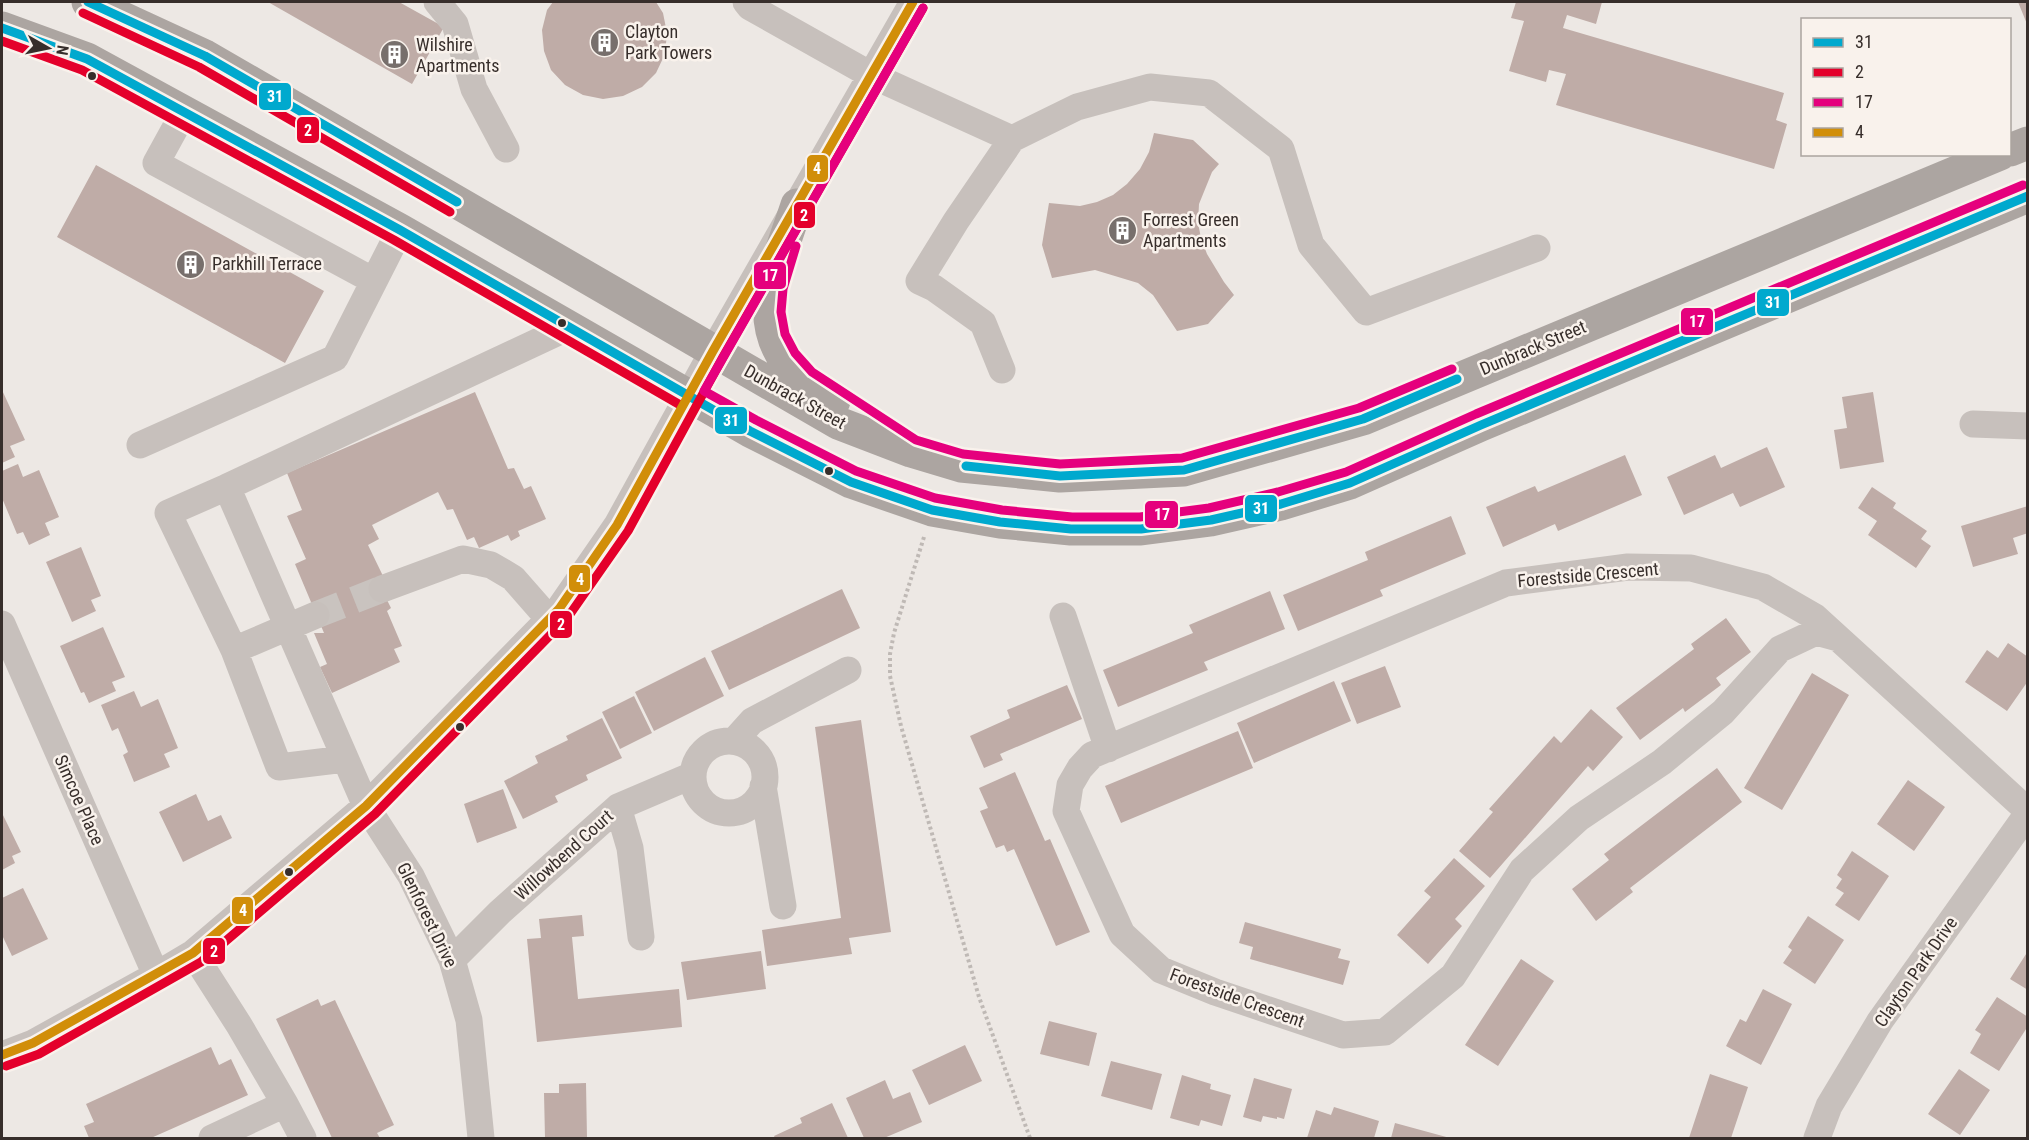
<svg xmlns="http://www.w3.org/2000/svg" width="2029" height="1140" viewBox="0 0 2029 1140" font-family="'Roboto Condensed',sans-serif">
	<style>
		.building { fill: #bfaca7 }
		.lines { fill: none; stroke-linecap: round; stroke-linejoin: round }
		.minor-tunnel { stroke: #c9c3bf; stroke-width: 27; stroke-dasharray: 27 14; stroke-linecap: butt }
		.path { stroke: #bfb9b5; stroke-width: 4; stroke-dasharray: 3 3; stroke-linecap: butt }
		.minor { stroke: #c7c0bc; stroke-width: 27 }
		.major { stroke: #aca5a1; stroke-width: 33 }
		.bus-1-casing { stroke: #f9f2ec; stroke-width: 14 }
		.bus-2-casing { stroke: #f9f2ec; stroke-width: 14 }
		.bus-3-casing { stroke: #f9f2ec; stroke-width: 14 }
		.bus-4-casing { stroke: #f9f2ec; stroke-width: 14 }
		.bus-1 { stroke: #00a9ce; stroke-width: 9 }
		.bus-2 { stroke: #e4002b; stroke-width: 9 }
		.bus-3 { stroke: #e5007d; stroke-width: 9 }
		.bus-4 { stroke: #d18e09; stroke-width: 9 }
		.bus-dot { fill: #372e2b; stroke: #f9f2ec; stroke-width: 2 }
		.labels { text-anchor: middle; stroke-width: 5; stroke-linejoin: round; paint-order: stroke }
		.poi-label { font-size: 18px; fill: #372e2b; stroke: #f9f2ec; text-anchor: start }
		.street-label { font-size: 18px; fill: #372e2b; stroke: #f9f2ec }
		.line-badge { stroke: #f9f2ec; stroke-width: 2 }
		.badge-label { font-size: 16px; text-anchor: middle; font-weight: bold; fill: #fff }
	</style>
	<rect width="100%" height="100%" fill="#ede8e4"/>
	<path class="building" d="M268,2H399L444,27L412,84Z
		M553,2H656L663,13L667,33L665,54L656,73L642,87L623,96L603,99L583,95L565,85L551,70L544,51L542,30L547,10Z
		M1516,2H1602L1596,24L1567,15L1563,28L1784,93L1776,120L1787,124L1774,169L1556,105L1566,74L1549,70L1546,82L1509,71L1524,21L1511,18Z
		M2018,2H2027V24Z
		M1154,133L1193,140L1219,164L1212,172L1199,204L1198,223L1201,238L1207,254L1224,282L1234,295L1208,324L1177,331L1153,295L1138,283L1095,270L1052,278L1042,245L1049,203L1080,206L1097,202L1113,195L1127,184L1140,169L1149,152Z
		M96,165L324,291L285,363L57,237Z
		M2,390L25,440L10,446L15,457L2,463Z
		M475,392L508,469L514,468L524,489L531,486L546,519L518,531L520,536L511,541L508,535L479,548L474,537L467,540L453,509L447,510L438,492L372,525L379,539L368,545L383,576L377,580L391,608L387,611L402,646L394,649L400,662L332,693L320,667L327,664L314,633H324L295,564L306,559L287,516L302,510L287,473Z
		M1873,392L1884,462L1840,469L1834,430L1847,428L1842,397Z
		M1767,447L1785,487L1740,507L1733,493L1684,515L1667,477L1715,455L1721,468Z
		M1625,455L1642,495L1558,531L1555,524L1503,547L1486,507L1535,486L1538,492Z
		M18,464L23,477L39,470L59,517L45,523L50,535L29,545L23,532L17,534L2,498V471Z
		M1872,487L1896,503L1893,508L1927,531L1921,539L1931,546L1916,568L1868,535L1877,521L1858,508Z
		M2028,506V533L2013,538L2018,554L1973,567L1961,526Z
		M1451,516L1466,554L1380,590L1383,596L1298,631L1283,595L1368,560L1365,552Z
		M81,547L101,596L91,600L96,611L72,622L46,562Z
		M842,589L860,628L729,690L711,651Z
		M1270,591L1285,629L1204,662L1208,670L1118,707L1103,670L1193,633L1189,625Z
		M1726,618L1751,652L1716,678L1721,685L1685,712L1683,708L1640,740L1616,708L1694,649L1691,644Z
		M103,627L125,677L112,682L116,691L89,703L84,692L81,693L60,646Z
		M2008,643L2028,657V681L2007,711L1965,682L1987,650L1998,658Z
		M705,657L724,696L654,731L635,692Z
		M1385,666L1401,707L1357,724L1341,683Z
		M1812,673L1849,695L1782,810L1744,788Z
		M1334,681L1351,721L1254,763L1237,723Z
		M1067,685L1082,719L1000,754L1003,760L984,768L970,736L1010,718L1007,710Z
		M134,691L141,707L158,699L178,748L164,754L170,767L134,782L123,755L128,752L118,728L112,731L101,705Z
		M634,696L652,733L620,749L602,712Z
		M1591,709L1623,737L1593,771L1588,766L1490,878L1459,851L1493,812L1489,809L1554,736L1561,743Z
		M602,718L622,758L586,775L588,780L555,796L558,802L523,819L504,781L538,763L535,756L568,740L566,736Z
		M861,720L891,932L849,938L852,954L767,966L762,930L841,918L815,727Z
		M1238,731L1253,768L1121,823L1105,786Z
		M1717,768L1742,802L1630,888L1633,892L1596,921L1572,889L1609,860L1604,854Z
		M1015,772L1045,841L1050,839L1090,932L1056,946L1014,849L1007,852L1004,845L996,848L980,811L988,808L979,788Z
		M1908,780L1945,807L1914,851L1877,824Z
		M503,789L517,828L477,843L464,804Z
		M196,794L208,821L221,815L232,838L183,862L159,812Z
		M2,813L21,852L12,856L15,863L2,870Z
		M1852,851L1889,876L1859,921L1835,905L1844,893L1836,888L1842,879L1837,875Z
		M1454,858L1485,886L1455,919L1462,926L1428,964L1397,935L1431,897L1424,891Z
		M23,888L48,939L12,956L2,935V898Z
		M582,915L584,936L572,937L578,999L679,989L682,1027L537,1042L527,939L541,938L539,919Z
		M1808,916L1844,940L1815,984L1783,963L1792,950L1788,947Z
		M1245,922L1341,949L1338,958L1350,961L1343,985L1250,959L1253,947L1239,943Z
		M761,951L766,989L687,1000L681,962Z
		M2028,951V990L2010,979Z
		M1521,959L1554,981L1498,1066L1465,1045Z
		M1763,989L1792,1004L1761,1065L1726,1046L1740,1019L1746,1022Z
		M1997,997L2028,1017V1026L1999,1071L1970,1053L1981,1034L1975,1030Z
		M318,999L321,1006L335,1000L394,1125L377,1133L380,1138H332L276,1019Z
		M1049,1021L1097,1033L1089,1066L1040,1054Z
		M965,1045L982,1081L929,1105L912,1070Z
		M211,1047L219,1065L231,1059L248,1095L151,1138H89L84,1126L94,1122L86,1104Z
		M1111,1061L1162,1074L1152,1110L1101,1096Z
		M1959,1069L1990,1090L1960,1135L1928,1114Z
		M1710,1074L1748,1087L1731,1138H1689Z
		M1182,1075L1211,1084L1210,1089L1231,1095L1222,1126L1201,1120L1199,1126L1170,1118Z
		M1254,1078L1292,1089L1284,1119L1277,1117V1119L1263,1116L1261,1122L1243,1117Z
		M885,1080L893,1099L910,1092L922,1122L884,1138H864L846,1098Z
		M586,1083L587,1138H545L544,1093H559V1084Z
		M832,1103L848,1138H775L774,1136L802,1123L800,1118Z
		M1334,1107L1379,1121L1374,1138H1307L1316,1110L1331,1115Z
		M1395,1123L1450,1138H1391Z"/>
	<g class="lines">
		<path class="minor-tunnel" d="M316,615L382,589"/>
		<path class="path" d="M924,537L894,633L890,654V676L901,726L979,997L1030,1138"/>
		<path class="minor" d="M437,2L455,24L474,89L506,149
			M746,2L750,7L871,75L1012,139
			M184,112L156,163L374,281
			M1002,370L983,323L934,288L919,281L956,221L1012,139L1077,107L1150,87L1209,93L1281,149L1311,245L1366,312L1537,248
			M1973,424L2028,426
			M140,445L335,358L400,230
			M227,487L168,513L234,650L279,767L345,759
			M382,589L463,559L491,565L513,578L549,619
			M1063,616L1108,749
			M2,624L156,975
			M1838,638L1816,632L1780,649L1723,712L1662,762L1579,818L1522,870L1453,976L1385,1032L1343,1035L1215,992L1161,970L1122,934L1066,811L1070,785L1080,768L1092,755L1506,583L1628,567L1691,568L1763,587L1815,617L2028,811
			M234,650L316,615
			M734,741L752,721L848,670
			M693 777a36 36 0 1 1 72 0a36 36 0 1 1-72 0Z
			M763,786L783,906
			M618,807L630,848L641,937
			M193,953L239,1025L285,1104
			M452,960L500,912L618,807L693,775
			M2,1055L33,1043L156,975L193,953L366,806L559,609L617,525L713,351L913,2
			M212,1138L285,1104L303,1138
			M481,1138L469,1020L452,960L411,876L366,806L227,487L569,327
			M1817,1138L1829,1106L1880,1021L2028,813"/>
		<path class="major" d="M88,2L205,56L838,423L911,451L961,466L1060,476L1184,470L1363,419L2000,154
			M2,28L87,59L400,230L750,431L851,482L932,510L1000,522L1071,529H1141L1211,520L1281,504L1350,483L1481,425L2028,196
			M2010,150L2028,143
			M797,205C777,267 744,328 803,380C812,388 824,394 834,401"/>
		<defs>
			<path id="bus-1" d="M88,2L205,56L457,202
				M2,28L87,59L400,230L750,431L851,482L932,510L1000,522L1071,529H1141L1211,520L1281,504L1350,483L1481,425L2028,196
				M966,466L1060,476L1184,470L1363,419L1457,379"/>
			<path id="bus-2" d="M83,13L199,67L450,212
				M2,41L82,70L394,240L682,406
				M6,1066L39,1054L201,962L375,814L568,617L628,531L723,357L923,8"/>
			<path id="bus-3" d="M923,8L704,391L756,420L856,471L935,498L1002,510L1072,517H1140L1209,508L1278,492L1346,472L1476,414L2023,185
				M796,246L783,289L781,312L785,334L795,353L812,372L916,440L963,454L1060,464L1182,458L1359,408L1452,369"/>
			<path id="bus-4" d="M2,1055L33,1043L193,953L366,806L559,609L617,525L713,351L913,2"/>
		</defs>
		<use href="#bus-1" class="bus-1-casing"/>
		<use href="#bus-2" class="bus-2-casing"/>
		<use href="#bus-3" class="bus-3-casing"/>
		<use href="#bus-4" class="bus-4-casing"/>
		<use href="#bus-1" class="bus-1"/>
		<use href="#bus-2" class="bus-2"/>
		<use href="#bus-3" class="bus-3"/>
		<use href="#bus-4" class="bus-4"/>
	</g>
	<defs>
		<symbol id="building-disc" viewBox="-11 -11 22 22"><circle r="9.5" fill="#776f6c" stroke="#f9f2ec"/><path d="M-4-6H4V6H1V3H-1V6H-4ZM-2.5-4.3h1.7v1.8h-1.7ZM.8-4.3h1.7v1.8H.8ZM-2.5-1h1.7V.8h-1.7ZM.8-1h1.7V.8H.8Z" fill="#fff"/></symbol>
	</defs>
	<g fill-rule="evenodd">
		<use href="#building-disc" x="588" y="26" width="33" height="33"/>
		<use href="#building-disc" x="378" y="38" width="33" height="33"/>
		<use href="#building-disc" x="1106" y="214" width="33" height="33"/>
		<use href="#building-disc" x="174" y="248" width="33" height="33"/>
	</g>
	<g class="bus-dot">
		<circle cx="92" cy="76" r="5"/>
		<circle cx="562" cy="323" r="5"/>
		<circle cx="829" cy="471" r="5"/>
		<circle cx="460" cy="727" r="5"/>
		<circle cx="289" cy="872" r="5"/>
	</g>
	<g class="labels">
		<g class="poi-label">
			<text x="625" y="38">Clayton<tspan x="625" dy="21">Park Towers</tspan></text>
			<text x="416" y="51">Wilshire<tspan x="416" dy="21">Apartments</tspan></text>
			<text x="1143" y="226">Forrest Green<tspan x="1143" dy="21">Apartments</tspan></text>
			<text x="212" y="270">Parkhill Terrace</text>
		</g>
		<g class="street-label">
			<text transform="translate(1533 348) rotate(-23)" y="6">Dunbrack Street</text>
			<text transform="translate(795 397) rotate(29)" y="6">Dunbrack Street</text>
			<text transform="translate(1588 575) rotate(-5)" y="6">Forestside Crescent</text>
			<text transform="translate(79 800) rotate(66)" y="6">Simcoe Place</text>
			<text transform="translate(564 855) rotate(-42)" y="6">Willowbend Court</text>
			<text transform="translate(427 915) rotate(64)" y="6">Glenforest Drive</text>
			<text transform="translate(1916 972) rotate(-55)" y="6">Clayton Park Drive</text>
			<text transform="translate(1237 998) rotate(20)" y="6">Forestside Crescent</text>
		</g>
	</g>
	<g class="line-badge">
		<rect x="258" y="82" width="34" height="29" rx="6" fill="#00a9ce"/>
		<rect x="296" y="116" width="24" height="28" rx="6" fill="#e4002b"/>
		<rect x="806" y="154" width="23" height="29" rx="6" fill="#d18e09"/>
		<rect x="793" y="201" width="23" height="28" rx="6" fill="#e4002b"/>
		<rect x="753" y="261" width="34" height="29" rx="6" fill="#e5007d"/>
		<rect x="1756" y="288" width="34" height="29" rx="6" fill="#00a9ce"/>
		<rect x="1680" y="307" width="34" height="29" rx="6" fill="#e5007d"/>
		<rect x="714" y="406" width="34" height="29" rx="6" fill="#00a9ce"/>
		<rect x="1244" y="494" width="34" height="29" rx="6" fill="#00a9ce"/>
		<rect x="1144" y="500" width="35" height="29" rx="6" fill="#e5007d"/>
		<rect x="568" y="564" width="23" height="29" rx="6" fill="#d18e09"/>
		<rect x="549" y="610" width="24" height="29" rx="6" fill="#e4002b"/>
		<rect x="231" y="896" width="23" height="29" rx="6" fill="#d18e09"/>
		<rect x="202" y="937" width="24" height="28" rx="6" fill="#e4002b"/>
	</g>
	<g class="badge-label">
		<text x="275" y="102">31</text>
		<text x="308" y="136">2</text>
		<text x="817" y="174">4</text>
		<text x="804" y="221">2</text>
		<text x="770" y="281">17</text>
		<text x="1773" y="308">31</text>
		<text x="1697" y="327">17</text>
		<text x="731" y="426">31</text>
		<text x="1261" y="514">31</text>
		<text x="1162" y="520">17</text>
		<text x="580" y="585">4</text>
		<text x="561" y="630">2</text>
		<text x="243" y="916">4</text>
		<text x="214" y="957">2</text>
	</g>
	<rect width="2029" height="1140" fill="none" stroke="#372e2b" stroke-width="6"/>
	<rect x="1801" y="18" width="210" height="138" fill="#f9f2ec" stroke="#aba49f" stroke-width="1.5"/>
	<rect x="1813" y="38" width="30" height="9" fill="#00a9ce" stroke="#aba49f" stroke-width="1.5"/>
	<text x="1855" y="48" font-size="18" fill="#372e2b">31</text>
	<rect x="1813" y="68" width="30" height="9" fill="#e4002b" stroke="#aba49f" stroke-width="1.5"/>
	<text x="1855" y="78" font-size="18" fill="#372e2b">2</text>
	<rect x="1813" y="98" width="30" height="9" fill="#e5007d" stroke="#aba49f" stroke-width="1.5"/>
	<text x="1855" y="108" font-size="18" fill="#372e2b">17</text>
	<rect x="1813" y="128" width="30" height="9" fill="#d18e09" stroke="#aba49f" stroke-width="1.5"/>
	<text x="1855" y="138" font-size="18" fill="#372e2b">4</text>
	<g transform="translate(48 48) rotate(99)" stroke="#f9f2ec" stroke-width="4.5" paint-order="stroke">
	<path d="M0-4.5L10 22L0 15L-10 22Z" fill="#372e2b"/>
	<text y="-9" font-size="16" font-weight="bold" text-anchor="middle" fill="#372e2b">N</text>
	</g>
</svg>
